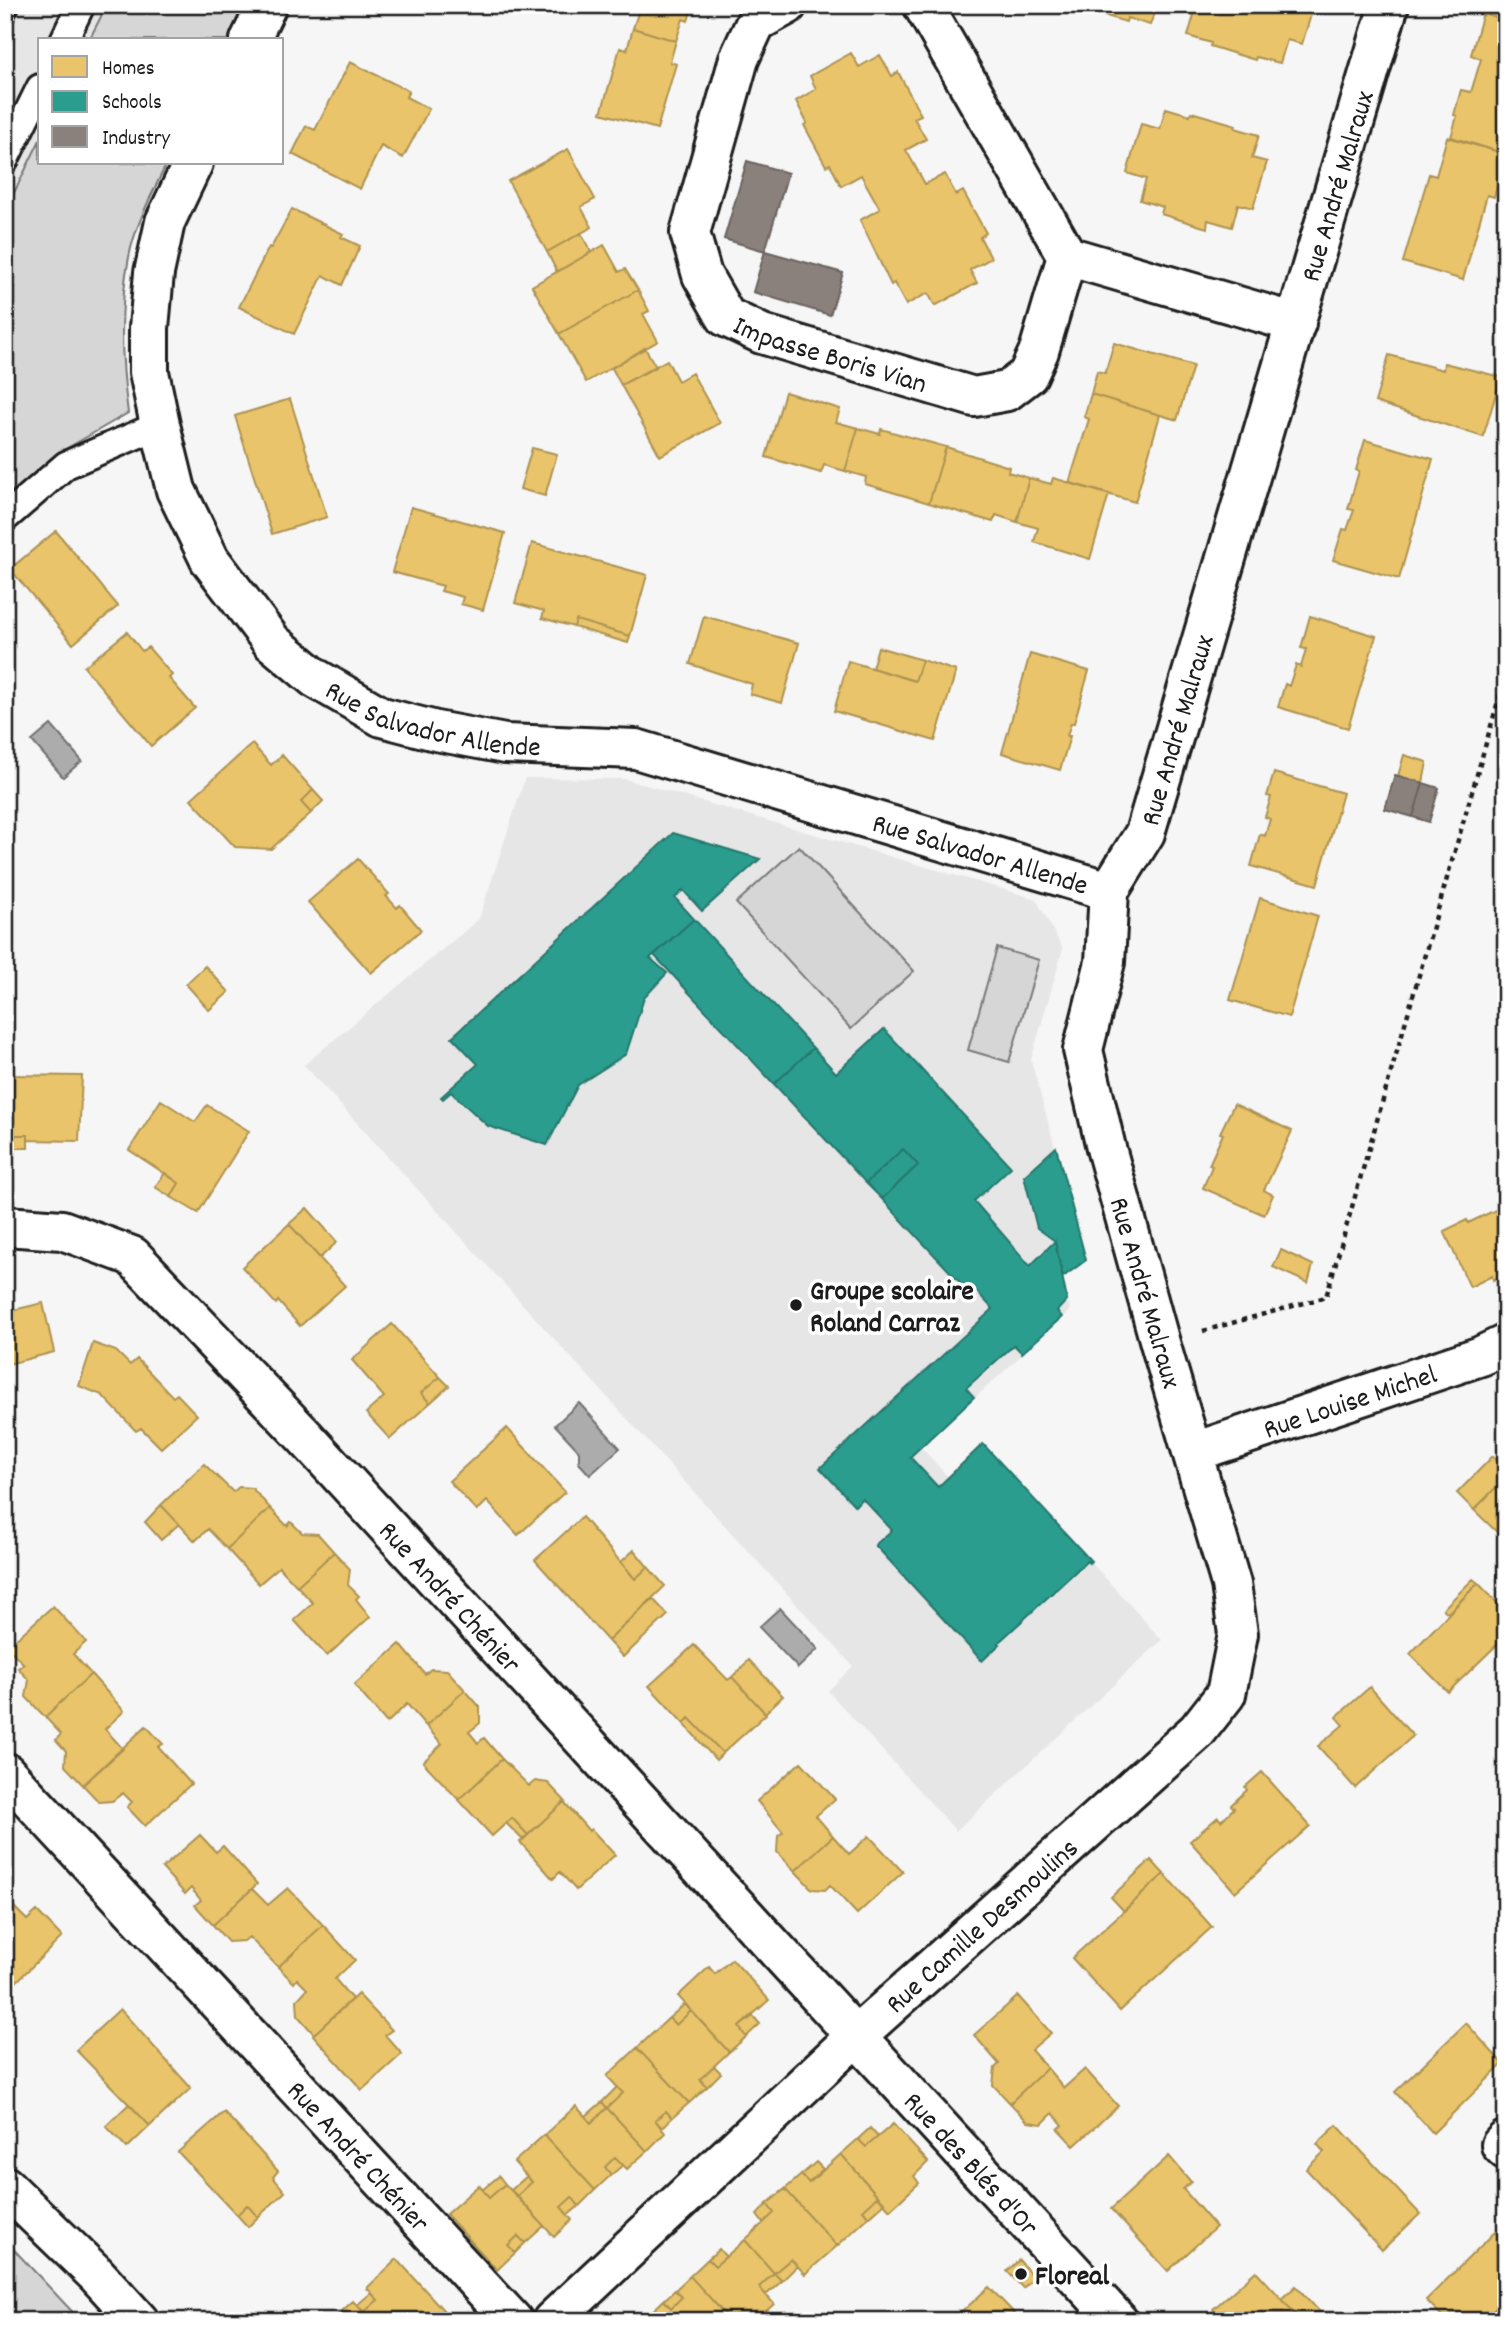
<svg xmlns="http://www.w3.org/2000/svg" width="1511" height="2326" viewBox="0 0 1511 2326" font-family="Dekko,sans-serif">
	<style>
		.built { fill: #e6e6e6 }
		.green { fill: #d6d6d6; stroke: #797979; stroke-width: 2 }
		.water { fill: #acacac; stroke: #727272; stroke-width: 2 }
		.homes { fill: #e9c46a; stroke: #ac9253; stroke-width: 2 }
		.schools { fill: #2a9d8f; stroke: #26766c; stroke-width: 2 }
		.industry { fill: #8a817c; stroke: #69635f; stroke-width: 2 }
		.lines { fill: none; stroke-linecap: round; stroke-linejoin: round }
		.service-casing { stroke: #1c1c1c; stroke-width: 32 }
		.minor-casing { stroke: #1c1c1c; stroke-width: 44 }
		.path { stroke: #1c1c1c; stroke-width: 4.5; stroke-dasharray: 5 5; stroke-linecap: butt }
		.service { stroke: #fff; stroke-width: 26 }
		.minor { stroke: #fff; stroke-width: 38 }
		.rail { stroke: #1c1c1c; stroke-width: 5 }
		.poi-dot { fill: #1c1c1c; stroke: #fff; stroke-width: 2.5 }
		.labels { text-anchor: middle; stroke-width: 7; stroke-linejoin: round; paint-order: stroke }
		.street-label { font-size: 28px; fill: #1c1c1c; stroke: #fff }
		.poi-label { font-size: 28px; font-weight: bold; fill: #1c1c1c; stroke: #fff; text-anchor: start }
	</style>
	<rect width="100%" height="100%" fill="#f6f6f6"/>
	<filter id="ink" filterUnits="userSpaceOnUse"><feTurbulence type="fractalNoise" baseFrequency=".0143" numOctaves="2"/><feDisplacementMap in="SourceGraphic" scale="14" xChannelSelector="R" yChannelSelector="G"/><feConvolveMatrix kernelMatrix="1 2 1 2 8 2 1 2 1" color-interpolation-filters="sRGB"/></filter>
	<g filter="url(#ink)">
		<path class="built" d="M5,5H107L89,40H40V140L5,211Z
			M525,778L625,779L1036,899L1063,949L1031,1060L1086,1260L1063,1277L1070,1311L921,1447L948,1477L983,1444L1162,1640L956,1831L828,1691L853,1666L304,1065L479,919Z"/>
		<path class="green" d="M107,5H245L228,40H89Z
			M40,140V163H167C153,192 135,225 129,257C119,307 121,363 128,413L57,454L5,499V211Z
			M799,846L914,971L851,1029L736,903Z
			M997,948L1039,960L1009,1062L968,1050Z
			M5,2240L81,2321H5Z"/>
		<path class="water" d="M51,725L82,761L63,777L32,741Z
			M579,1403L620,1448L590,1475L579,1463V1451L555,1425Z
			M780,1608L818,1649L798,1668L759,1627Z"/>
		<path class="homes" d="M634,5H693L688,21L683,19L676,41L633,28L640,7Z
			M1081,5H1157L1150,25L1127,18L1126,22L1080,8Z
			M1160,5H1314L1302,44L1287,40L1280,63L1256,57L1255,60L1210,46L1211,43L1188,36L1194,15Z
			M1483,13L1506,20V154L1451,137L1457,116L1454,115L1461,90L1471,92L1481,59L1471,55Z
			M633,28L676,41L670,62L676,64L657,129L601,113L620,48L627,50Z
			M851,53L859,67L880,55L892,76L898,72L921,115L914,118L926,139L906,150L925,184L945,174L956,195L963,191L986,233L980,237L991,258L970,270L977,283L935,306L928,293L906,305L894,283L891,285L860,220L880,209L861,175L841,186L830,164L826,166L804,125L807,123L796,101L816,89L810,76Z
			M350,62L409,91L406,97L429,109L403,158L381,146L360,189L292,154L306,126L315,130Z
			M1166,108L1190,115L1191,112L1236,125L1235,128L1259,135L1252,158L1267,162L1253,208L1238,204L1232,227L1208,220L1207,228L1161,214L1163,207L1140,200L1146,179L1127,173L1141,124L1160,129Z
			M1447,137L1506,154L1494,197L1487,195L1463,280L1403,262L1429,174L1436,176Z
			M568,149L595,199L581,207L592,227L547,252L508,181Z
			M292,209L343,234L341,237L360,246L342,285L323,275L294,334L239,307L269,247L271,248Z
			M581,233L591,252L557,272L547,252Z
			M604,245L619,272L625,269L638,290L559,334L532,286Z
			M638,290L649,311L643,314L658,341L586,382L559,334Z
			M1114,343L1193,366L1177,420L1091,394L1097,371L1105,373Z
			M645,348L656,367L621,385L612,368Z
			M1389,355L1443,370L1444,363L1501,377L1483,437L1375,402Z
			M667,360L678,381L692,373L720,423L660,456L621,385Z
			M785,392L840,409L836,422L858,428L845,471L824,465L821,473L766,457Z
			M1091,394L1160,415L1135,502L1069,483L1089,419L1084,417Z
			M290,399L327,517L272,534L235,416Z
			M858,428L880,434L881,429L946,447L929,503L865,484L866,477L845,471Z
			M1365,440L1433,459L1399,579L1333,560L1343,529L1347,530L1354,510L1348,509L1359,471L1356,470Z
			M946,447L1009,467L1008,472L1029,478L1017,522L996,515L993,522L929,503Z
			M532,448L557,454L545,496L520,489Z
			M1029,478L1051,484L1053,478L1109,494L1090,559L1034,542L1038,528L1017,522Z
			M411,507L505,533L483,610L461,604L463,597L441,591L443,586L392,572Z
			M56,531L118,606L73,644L10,569Z
			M532,543L647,575L630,636L576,620L574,627L542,618L544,611L515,603Z
			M704,616L799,643L782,703L750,694L752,684L690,664Z
			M1310,616L1376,636L1348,728L1278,707L1285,684L1289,686L1296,665L1301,667L1306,649L1301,648Z
			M576,620L630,636L628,643L574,627Z
			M127,632L142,651L148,647L172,675L169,678L195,708L151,746L84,667Z
			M878,647L922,660L915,681L872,668Z
			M1030,654L1089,671L1074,723H1071L1067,736H1070L1060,770L1002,753Z
			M922,660L956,671L935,741L834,711L848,661L915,681Z
			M252,744L271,765L282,755L313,790L301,802L311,813L271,849L235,847L191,799Z
			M1404,755L1427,762L1423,783L1398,776Z
			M1274,773L1343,793L1317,885L1251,866L1260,834L1265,836L1270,819L1265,817L1271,797L1267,796Z
			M313,790L323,801L311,813L301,802Z
			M358,859L389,894L386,896L397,908L400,905L421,930L371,973L308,902Z
			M1260,898L1318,916L1289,1017L1230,1000Z
			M205,966L229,992L209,1010L186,984Z
			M5,1075L82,1076L79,1141L28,1140V1135H5Z
			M161,1100L195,1122L207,1105L249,1131L198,1213L171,1197L179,1183L129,1150Z
			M1234,1104L1292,1131L1264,1190L1273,1195L1264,1215L1203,1188L1212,1166L1209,1165L1223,1134L1220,1133Z
			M5,1135H28V1148H5Z
			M165,1173L179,1183L171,1197L155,1187Z
			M1506,1205V1274L1493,1280L1492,1276L1470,1287L1444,1231L1467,1220L1468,1223Z
			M307,1208L337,1242L320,1258L289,1224Z
			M289,1224L345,1286L300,1326L278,1301L276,1304L242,1267Z
			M1281,1250L1313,1265L1308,1283L1273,1267Z
			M43,1303L54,1352L5,1365V1312Z
			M392,1324L440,1377L421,1393L430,1403L390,1439L366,1413L384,1397L352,1360Z
			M93,1343L116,1351L130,1365L137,1359L173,1397L177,1394L197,1415L161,1448L141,1428L136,1431L102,1395L79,1386Z
			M440,1377L449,1386L430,1403L421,1393Z
			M507,1428L565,1492L518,1535L487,1501L477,1511L449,1481Z
			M1493,1456L1504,1467L1506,1465V1477L1474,1510L1457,1493Z
			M204,1464L233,1492L239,1487L252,1488L270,1508L227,1549L208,1529L195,1541L161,1505Z
			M1506,1477V1541L1474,1510Z
			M161,1505L179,1524L161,1540L145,1522Z
			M270,1508L287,1526L291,1522L302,1533L318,1534L334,1552L297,1586L279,1567L259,1584L227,1549Z
			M582,1517L635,1579L648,1567L665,1586L608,1641L535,1560Z
			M634,1550L648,1567L635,1579L621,1562Z
			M334,1552L350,1569L348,1585L359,1596L356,1599L370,1617L327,1656L294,1620L313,1603L297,1586Z
			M1473,1579L1478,1583L1448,1613L1443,1609Z
			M1478,1583L1506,1612V1636L1448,1692L1410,1654Z
			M653,1599L668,1615L623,1657L608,1641Z
			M53,1606L86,1642L73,1654L91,1674L45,1717L26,1697L29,1680L18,1668L24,1664L7,1647Z
			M400,1644L425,1674L431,1669L447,1670L465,1690L426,1726L407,1704L387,1723L354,1685Z
			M694,1645L728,1680L732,1677L766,1714L723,1753L689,1718L684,1724L649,1686Z
			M749,1660L783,1696L765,1713L732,1677Z
			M91,1674L124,1711L105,1729L123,1749L83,1785L65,1766L66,1751L56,1740L61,1734L45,1717Z
			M1370,1687L1413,1736L1355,1788L1318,1746L1343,1725L1336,1717Z
			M465,1690L480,1707V1723L469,1732L478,1743L484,1738L502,1759L459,1800L423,1762L442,1744L426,1726Z
			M689,1718L723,1753L716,1760L684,1724Z
			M146,1726L163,1744L158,1747L191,1784L145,1826L127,1807L132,1802L123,1793L112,1801L99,1802L83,1785Z
			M502,1759L529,1786L535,1781L548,1783L565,1801L528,1835L512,1818L492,1836L459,1800Z
			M801,1762L835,1799L816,1816L833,1836L795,1871L777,1852L778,1836L783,1832L757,1801Z
			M1262,1772L1310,1826L1235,1892L1190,1841L1218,1817L1221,1821L1234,1808L1231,1805L1247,1790L1245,1787Z
			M564,1802L589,1831L591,1829L615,1855L576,1890L560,1872L553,1879L520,1842Z
			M512,1818L528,1835L523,1840L506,1823Z
			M200,1835L216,1852L223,1846L257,1884L213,1925L195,1905L201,1900L191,1888L185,1894L162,1868Z
			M833,1836L849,1854L869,1836L903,1872L857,1914L830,1885L825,1890L812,1889L795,1871Z
			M1151,1860L1164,1874L1124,1911L1111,1897Z
			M1164,1874L1212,1927L1120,2011L1072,1958Z
			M288,1888L323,1925L278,1967L249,1937L244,1941L228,1942L213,1925L252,1889L268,1905Z
			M5,1898L27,1920L37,1911L62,1937L11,1987L5,1980Z
			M323,1925L355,1960L335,1979L352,1999L314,2034L298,2016L297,2000L307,1989L297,1979L294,1983L278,1967Z
			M732,1959L769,2000L739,2027L746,2037L729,2052L678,1996L709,1967L715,1974Z
			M358,1994L392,2030L385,2035L402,2054L362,2090L313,2035Z
			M1018,1996L1051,2033L1031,2050L1047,2068L1010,2103L993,2085L995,2068L999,2064L974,2035Z
			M685,2004L691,2011L676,2025L669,2018Z
			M120,2009L191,2088L150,2126L76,2050Z
			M691,2011L729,2052L700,2079L707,2087L689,2103L637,2048L669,2018L676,2025Z
			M753,2016L760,2024L746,2037L739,2027Z
			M1466,2023L1503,2064L1433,2133L1395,2092Z
			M637,2048L689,2103L672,2118L666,2111L655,2120L665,2133L647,2151L607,2108L623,2093L607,2076Z
			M714,2066L721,2073L707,2087L700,2079Z
			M1047,2068L1064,2088L1085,2069L1118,2106L1074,2146L1058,2129L1063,2125L1053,2113L1042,2124L1028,2122L1010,2103Z
			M617,2087L623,2093L607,2108L602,2102Z
			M602,2102L607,2108L591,2123L586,2116Z
			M129,2104L150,2126L127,2148L106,2126Z
			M576,2106L591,2123L607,2108L647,2151L627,2169L615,2157L605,2167L611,2175L595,2190L544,2135Z
			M666,2111L672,2118L662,2128L655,2120Z
			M224,2112L278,2171L273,2177L285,2192L258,2217L247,2205L237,2215L178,2152Z
			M893,2124L928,2162L914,2176L919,2183L890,2210L841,2154L858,2139L866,2147Z
			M1337,2125L1420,2214L1382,2250L1306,2169L1324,2152L1317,2144Z
			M870,2128L878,2137L866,2147L858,2139Z
			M544,2135L595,2190L579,2206L572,2197L561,2207L572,2220L554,2237L517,2196L532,2182L514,2162Z
			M841,2154L878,2196L863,2210L869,2217L837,2246L785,2189L801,2175L809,2183Z
			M1169,2156L1191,2182L1183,2189L1216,2227L1168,2271L1111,2209Z
			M615,2157L623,2165L611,2175L605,2167Z
			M816,2162L823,2169L809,2183L801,2175Z
			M499,2176L505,2184L489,2198L482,2190Z
			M527,2176L532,2182L517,2196L511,2190Z
			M505,2184L544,2226L525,2243L518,2236L508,2245L515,2253L497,2270L446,2214L479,2185L489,2198Z
			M785,2189L837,2246L805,2274L791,2259L774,2273L745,2240L774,2213L767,2204Z
			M878,2196L885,2203L869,2217L863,2210Z
			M572,2197L579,2206L568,2215L561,2207Z
			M767,2204L774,2213L763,2223L757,2215Z
			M247,2205L258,2217L248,2227L237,2215Z
			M1495,2232L1506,2243V2298L1483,2321H1447L1426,2300Z
			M518,2236L525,2243L515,2253L508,2245Z
			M745,2240L774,2273L759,2287L774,2304L755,2321H731L690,2276L708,2259L715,2266Z
			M719,2249L726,2257L715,2266L708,2259Z
			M397,2259L445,2312L437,2321H372L364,2312L378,2300L367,2288Z
			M791,2259L797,2266L782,2281L774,2273Z
			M1019,2260L1034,2278L1023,2288L1007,2271Z
			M1256,2271L1282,2299L1301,2321H1223L1213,2309Z
			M774,2273L782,2281L766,2295L759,2287Z
			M690,2276L731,2321H642L664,2300L671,2308L682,2297L675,2290Z
			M1296,2286L1328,2321H1301L1282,2299Z
			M989,2287L1014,2313L1005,2321H952Z
			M675,2290L682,2297L671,2308L664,2300Z
			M371,2293L378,2300L364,2312L357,2305Z
			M353,2301L372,2321H331Z"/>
		<path class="schools" d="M673,833L760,859L702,911L683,890L675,898L694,919L650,958L667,973L644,998L626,1054L578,1085L547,1145L488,1126L451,1092L443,1099L441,1097L478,1064L452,1037Z
			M694,919L813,1048L774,1084L654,955Z
			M884,1029L1011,1167L974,1201L1030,1266L1055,1241L1067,1300L1057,1311L1062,1317L1022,1353L1014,1345L966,1388L974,1397L910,1457L938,1487L983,1444L1091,1561L1089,1563L1087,1561L998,1643L1000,1644L982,1661L875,1545L892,1530L862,1498L855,1506L820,1468L993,1309L972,1287L968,1291L882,1199L918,1165L903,1149L866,1183L774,1084L813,1048L836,1073Z
			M1056,1147L1086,1260L1063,1277L1055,1241L1037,1228L1024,1176Z
			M903,1149L918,1165L882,1199L866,1183Z"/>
		<path class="industry" d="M747,161L788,173L765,251L724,239Z
			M765,251L843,273L830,315L753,292Z
			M1395,775L1423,783L1413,817L1385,809Z
			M1423,783L1439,788L1429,822L1413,817Z"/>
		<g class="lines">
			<defs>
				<path id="service" d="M64,40L81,5
					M5,159L40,88
					M5,518L66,465L160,425"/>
				<g id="minor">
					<path id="s1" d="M787,5L756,22L739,59L690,233L702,275L726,317L762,334L974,397L1007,391L1028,375L1039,351L1067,256"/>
					<path d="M923,5L1067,256L1296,323"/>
					<path d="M250,40L267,5"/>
					<path id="s2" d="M193,163L165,222L154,273L149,328V372L160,425L176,490L210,560L272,642L315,678L382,717L436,731L505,744L636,749L1109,891"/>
					<path id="s3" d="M5,1226L62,1230L132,1256L305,1437L1118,2321"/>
					<path id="s4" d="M1194,1452L1481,1356L1506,1344"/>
					<path id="s5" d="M5,1772L513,2321"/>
					<path d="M1506,2140L1501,2145L1506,2150"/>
					<path d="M5,2186L96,2274L139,2321"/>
					<path id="s6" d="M552,2321L855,2037L1197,1731L1226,1694L1238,1634L1231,1584L1160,1343L1106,1148L1083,1050L1105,962L1109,891L1145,833L1389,5"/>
				</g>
			</defs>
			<use href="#service" class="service-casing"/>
			<use href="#minor" class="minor-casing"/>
			<path class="path" d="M1203,1331L1326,1297L1506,674"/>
			<use href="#service" class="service"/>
			<use href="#minor" class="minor"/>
			<path class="rail" d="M5,35L20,5"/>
		</g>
	</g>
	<g class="poi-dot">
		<circle cx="796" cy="1305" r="7"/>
		<circle cx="1021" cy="2274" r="7"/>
	</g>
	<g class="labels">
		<g class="street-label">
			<text dy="10" stroke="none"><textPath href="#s6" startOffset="2492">Rue André Malraux</textPath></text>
			<text dy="10" stroke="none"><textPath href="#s1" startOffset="460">Impasse Boris Vian</textPath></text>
			<text dy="10" stroke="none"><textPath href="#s2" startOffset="702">Rue Salvador Allende</textPath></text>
			<text dy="10" stroke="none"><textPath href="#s6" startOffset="1925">Rue André Malraux</textPath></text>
			<text dy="10" stroke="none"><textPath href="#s2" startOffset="1269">Rue Salvador Allende</textPath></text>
			<text transform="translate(1147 1292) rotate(74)" y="10">Rue André Malraux</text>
			<text dy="10" stroke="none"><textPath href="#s4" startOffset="164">Rue Louise Michel</textPath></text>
			<text dy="10" stroke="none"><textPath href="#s3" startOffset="598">Rue André Chénier</textPath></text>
			<text dy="10" stroke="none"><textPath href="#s6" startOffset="584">Rue Camille Desmoulins</textPath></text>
			<text dy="10" stroke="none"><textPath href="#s5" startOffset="522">Rue André Chénier</textPath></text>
			<text dy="10" stroke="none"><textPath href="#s3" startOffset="1368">Rue des Blés d'Or</textPath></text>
		</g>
		<g class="poi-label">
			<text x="810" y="1299">Groupe scolaire<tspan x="810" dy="32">Roland Carraz</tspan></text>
			<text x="1035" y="2284">Floreal</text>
		</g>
	</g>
	<rect width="1511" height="2326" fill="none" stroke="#fff" stroke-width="28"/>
	<rect x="14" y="14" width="1483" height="2298" fill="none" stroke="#1c1c1c" stroke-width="2.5" filter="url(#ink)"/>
	<rect x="38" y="38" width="245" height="126" fill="#ffffff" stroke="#a4a4a4" stroke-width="2"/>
	<rect x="52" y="56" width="35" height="21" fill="#e9c46a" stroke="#a4a4a4" stroke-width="2"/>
	<text x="102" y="74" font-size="21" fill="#1c1c1c">Homes</text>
	<rect x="52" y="91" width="35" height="21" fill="#2a9d8f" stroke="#a4a4a4" stroke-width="2"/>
	<text x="102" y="108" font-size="21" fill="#1c1c1c">Schools</text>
	<rect x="52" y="126" width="35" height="21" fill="#8a817c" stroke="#a4a4a4" stroke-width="2"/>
	<text x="102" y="144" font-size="21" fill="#1c1c1c">Industry</text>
</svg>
